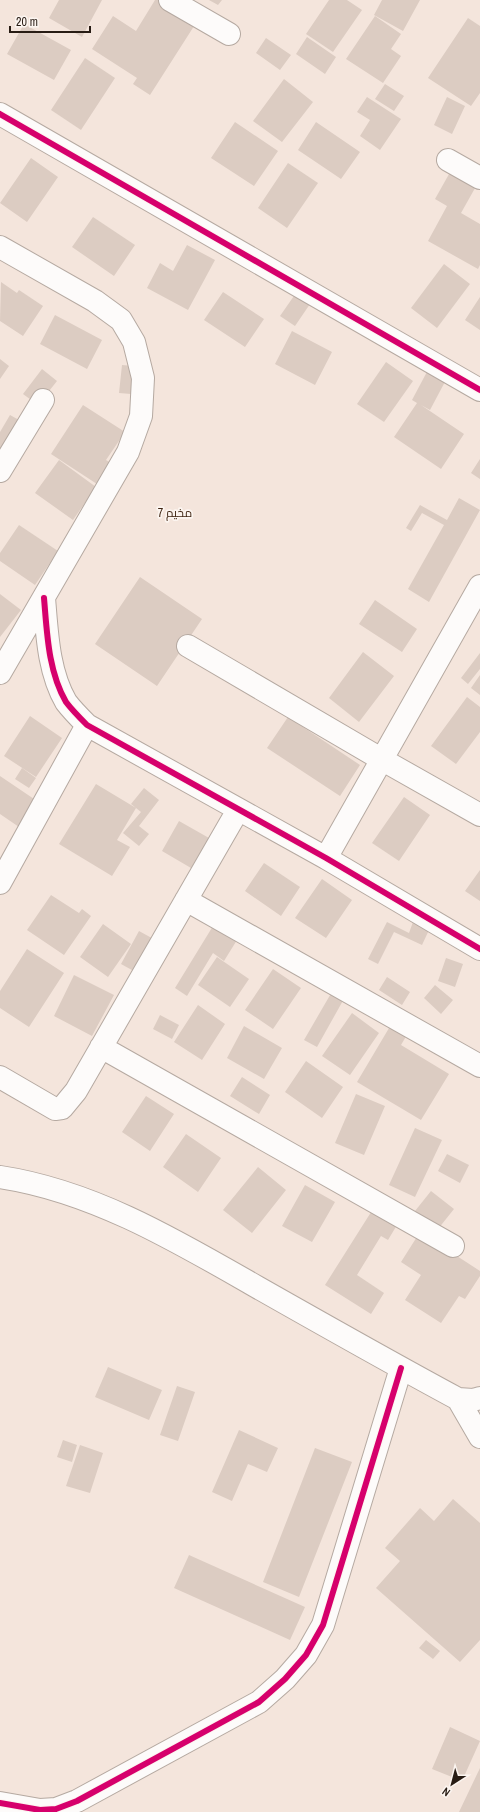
<svg xmlns="http://www.w3.org/2000/svg" width="480" height="1812" viewBox="0 0 480 1812" font-family="'Archivo Narrow',Cairo,sans-serif">
	<style>
		.building { fill: #dcccc2 }
		.lines { fill: none; stroke-linecap: round; stroke-linejoin: round }
		.minor-casing { stroke: #b5a9a1; stroke-width: 24 }
		.minor { stroke: #fdfbfa; stroke-width: 22 }
		.cycleway-casing { stroke: #fcf5f0; stroke-width: 8 }
		.cycleway { stroke: #d6006c; stroke-width: 6 }
		.labels { text-anchor: middle; stroke-width: 3.5; stroke-linejoin: round; paint-order: stroke }
		.neighbourhood-label { font-size: 12px; fill: #3f2513; stroke: #fcf5f0 }
	</style>
	<rect width="100%" height="100%" fill="#f4e5dc"/>
	<path class="building" d="M59,0H102L82,37L49,18Z
		M155,0H160L196,23L150,95L133,84L137,78L92,49L113,16L136,31Z
		M209,0H222L218,5Z
		M329,0H347L362,10L333,52L306,34Z
		M382,0H420L403,31L374,15Z
		M375,16L401,34L391,49L401,56L383,83L346,59Z
		M468,18L480,26V93L471,106L428,78Z
		M24,24L71,50L54,80L7,54Z
		M307,37L336,57L325,74L296,54Z
		M266,38L291,55L280,70L256,53Z
		M85,58L115,78L81,130L51,110Z
		M284,79L313,102L282,142L253,121Z
		M385,84L404,96L394,111L375,99Z
		M367,97L401,119L380,150L360,136L370,120L357,112Z
		M447,97L465,106L452,134L434,125Z
		M235,122L278,151L254,186L211,158Z
		M316,122L360,152L341,179L298,150Z
		M31,158L58,177L27,222L0,203Z
		M288,163L318,183L287,228L258,208Z
		M453,167L479,181L461,213L480,224V265L478,269L428,241L447,206L435,199Z
		M93,217L135,245L114,276L72,247Z
		M187,245L215,260L188,310L147,288L160,263L173,271Z
		M444,264L470,284L437,328L411,308Z
		M1,282L17,293L19,290L43,306L23,336L0,321Z
		M223,292L264,319L245,347L204,320Z
		M296,293L310,304L295,326L280,316Z
		M480,297V330L465,320Z
		M55,315L102,340L87,369L40,344Z
		M292,331L332,352L315,385L275,364Z
		M0,359L9,366L0,379Z
		M386,362L413,381L384,422L357,404Z
		M122,365L145,367L143,395L119,393Z
		M429,368L447,378L430,410L421,405L464,434L441,469L394,437L417,403L412,400Z
		M42,369L57,381L38,405L23,394Z
		M83,405L125,432L106,460L114,465L100,486L51,454Z
		M10,415L28,425L0,473V432Z
		M480,459V479L471,473Z
		M59,460L96,487L73,520L35,493Z
		M459,498L480,510L429,602L408,589L444,525L422,513L411,531L406,528L420,505L447,520Z
		M19,525L58,551L35,585L0,561V553Z
		M140,577L202,619L157,686L95,644Z
		M0,594L21,610L0,637Z
		M375,600L417,629L402,652L359,624Z
		M363,652L394,676L359,722L329,698Z
		M480,653V669L468,684L461,678Z
		M480,675V695L471,688Z
		M467,697L480,707V732L456,764L431,746Z
		M30,716L62,738L36,777L4,756Z
		M288,717L360,765L340,796L267,748Z
		M22,768L36,778L29,788L15,779Z
		M0,776L37,801L19,827L0,814Z
		M96,784L136,808L131,804L144,788L159,800L139,826L149,834L139,846L123,833L141,812L136,808L117,840L130,847L112,876L59,844Z
		M404,797L430,815L399,861L372,843Z
		M179,821L209,838L191,868L162,851Z
		M264,863L300,887L281,916L245,891Z
		M480,870V901L465,891Z
		M322,879L352,900L326,938L295,918Z
		M51,895L79,913L82,909L91,916L64,955L27,930Z
		M387,922L409,933L413,922L429,930L422,945L394,932L378,964L368,959Z
		M103,924L131,944L108,977L80,957Z
		M213,926L237,940L224,961L213,953L187,996L175,988Z
		M139,931L168,947L150,980L121,964Z
		M27,949L64,973L29,1027L0,1008V991Z
		M217,957L249,979L230,1007L198,985Z
		M446,958L463,964L455,987L438,981Z
		M273,969L301,988L273,1029L245,1010Z
		M74,975L114,995L92,1036L54,1016Z
		M387,977L410,992L402,1005L379,990Z
		M435,985L453,1000L441,1014L424,998Z
		M333,990L345,997L317,1047L304,1040Z
		M198,1005L225,1024L202,1060L174,1042Z
		M352,1013L379,1033L350,1075L322,1056Z
		M160,1015L179,1025L172,1039L153,1029Z
		M392,1023L408,1033L401,1045L449,1074L421,1120L357,1082Z
		M244,1026L282,1048L264,1079L227,1058Z
		M306,1061L343,1087L322,1118L285,1092Z
		M242,1077L270,1095L259,1114L230,1096Z
		M356,1094L385,1106L364,1155L335,1143Z
		M146,1096L174,1114L150,1151L122,1132Z
		M415,1128L442,1140L415,1197L389,1185Z
		M186,1134L221,1158L198,1192L163,1167Z
		M447,1154L469,1165L460,1183L438,1171Z
		M258,1167L286,1190L252,1233L223,1210Z
		M305,1185L335,1202L312,1242L282,1226Z
		M431,1191L454,1209L438,1229L415,1211Z
		M373,1209L397,1225L388,1240L381,1236L357,1275L384,1293L371,1314L325,1285Z
		M420,1232L480,1271V1276L465,1299L459,1296L441,1323L405,1300L421,1275L401,1262Z
		M108,1367L162,1390L149,1420L95,1397Z
		M177,1386L195,1392L178,1441L160,1435Z
		M239,1430L278,1448L267,1472L248,1464L232,1501L212,1492Z
		M63,1440L77,1445L72,1462L57,1457Z
		M80,1445L103,1453L90,1493L66,1486Z
		M315,1448L352,1462L299,1597L263,1582Z
		M453,1499L480,1523V1640L460,1662L376,1588L400,1561L385,1548L420,1508L434,1521Z
		M189,1555L305,1607L290,1640L174,1588Z
		M426,1640L440,1651L433,1659L419,1648Z
		M450,1727L480,1741L462,1781L432,1769Z
		M480,1768V1812H459Z"/>
	<g class="lines">
		<defs>
			<path id="minor" d="M170,0L229,34
				M0,114L480,390
				M448,160L480,178
				M0,247L95,301L121,320L134,342L143,378L141,416L128,452L0,673
				M0,471L43,400
				M44,598C47,632 48,671 66,702C72,710 80,718 87,725L326,858L480,949
				M188,646L381,759L480,815
				M326,858L480,586
				M0,883L87,725
				M186,900L480,1066
				M101,1047L453,1246
				M0,1077L55,1109L62,1108L76,1091L238,810
				M0,1177C93,1191 177,1241 257,1287C324,1325 391,1363 458,1399L473,1400L480,1398
				M458,1399L480,1437
				M0,1803L40,1810L56,1809L77,1801L259,1702L285,1679L306,1655L323,1625L401,1368"/>
		</defs>
		<use href="#minor" class="minor-casing"/>
		<use href="#minor" class="minor"/>
		<defs>
			<path id="cycleway" d="M0,114L480,390
				M44,598C47,632 48,671 66,702C72,710 80,718 87,725L326,858L480,949
				M0,1803L40,1810L56,1809L77,1801L259,1702L285,1679L306,1655L323,1625L401,1368"/>
		</defs>
		<use href="#cycleway" class="cycleway-casing"/>
		<use href="#cycleway" class="cycleway"/>
	</g>
	<g class="labels">
		<g class="neighbourhood-label">
			<text x="175" y="517">مخيم 7</text>
		</g>
	</g>
	<g transform="translate(452 1784) rotate(216)" stroke="#fcf5f0" stroke-width="3" paint-order="stroke">
	<path d="M0-3L7 15L0 10L-7 15Z" fill="#281c14"/>
	<text y="-6" font-size="11" font-weight="bold" text-anchor="middle" fill="#281c14">N</text>
	</g>
	<path d="M10 26v6h80v-6" fill="none" stroke="#281c14" stroke-width="2"/>
	<text x="16" y="26" font-size="12" fill="#281c14" stroke="#fcf5f0" stroke-width="3" paint-order="stroke">20 m</text>
</svg>
